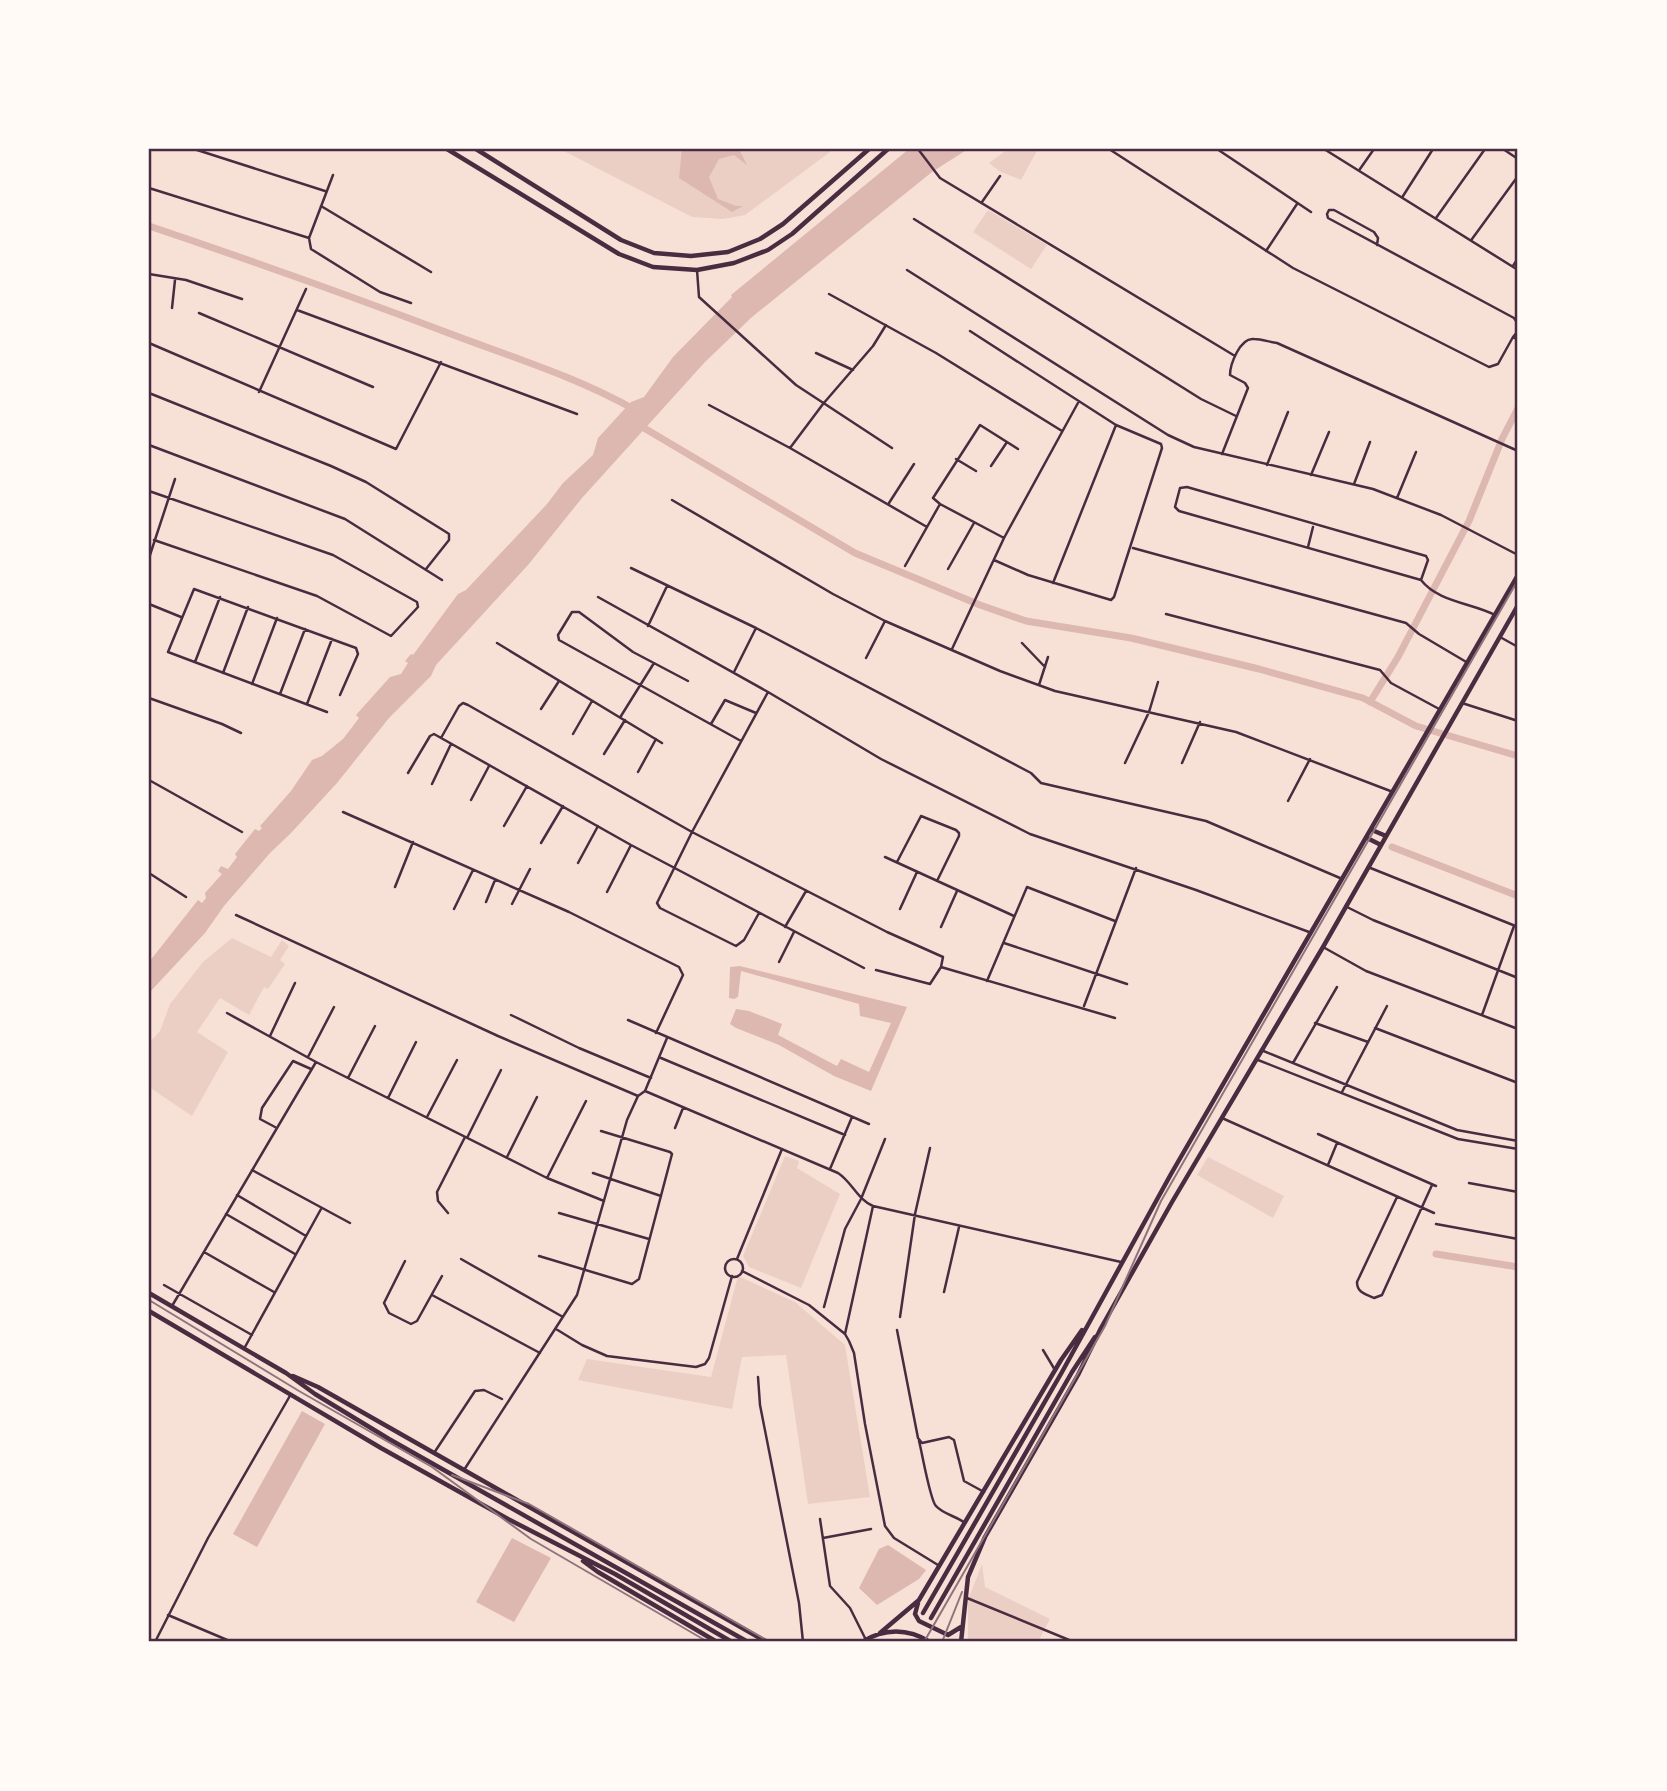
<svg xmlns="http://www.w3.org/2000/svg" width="1667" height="1791" viewBox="0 0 1667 1791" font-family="Ubuntu,sans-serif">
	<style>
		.green { fill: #ebcfc5 }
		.water { fill: #dcb8b0 }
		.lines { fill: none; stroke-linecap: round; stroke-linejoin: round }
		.canal { stroke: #dcb8b0; stroke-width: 7 }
		.minor { stroke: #4a2c40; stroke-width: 2.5 }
		.secondary { stroke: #4a2c40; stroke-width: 4.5 }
		.primary { stroke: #4a2c40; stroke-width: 4.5 }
		.rail { stroke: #8f747c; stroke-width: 2 }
		.neatline { fill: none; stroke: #4a2c40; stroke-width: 2.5 }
	</style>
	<rect width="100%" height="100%" fill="#f7e1d7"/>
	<path class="green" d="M560,149H834L745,215L723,219L692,217Z
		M1008,149H1038L1021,180L999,171L989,163Z
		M988,210L1047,245L1031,269L973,232Z
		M232,938L271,957L282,940L289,946L280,960L285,964L268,989L264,987L249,1015L220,998L197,1032L228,1052L192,1116L149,1087V1043L160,1031L170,1004L203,962Z
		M785,1156L799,1161L797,1168L840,1194L801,1288L749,1267L743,1256Z
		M1208,1157L1284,1196L1273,1218L1197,1175Z
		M738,1276L795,1302L845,1345L870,1497L808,1504L786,1355L742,1357L732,1409L578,1380L587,1359L711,1377Z
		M982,1564L985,1587L1050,1619L1038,1642H968V1600Z"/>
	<path class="water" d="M682,149H739L747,165L734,155L719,159L709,177L718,199L736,206H743L732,212L679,178Z
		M909,149H968L932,172L752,317L705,362L582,498L528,565L436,665L431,676L389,718L337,783L291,833L270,853L224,906L205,933L149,993V962L198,900L202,903L206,898L205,893L222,874L218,871L221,866L228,869L237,857L235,854L255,829L259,831L262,828L260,826L291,791L312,760L322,756L343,739L359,718L356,715L390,677L401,674L408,663L405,661L411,654L413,655L458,594L466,590L547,504L563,483L593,455L598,438L631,402L644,397L673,357L732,297L731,295Z
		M740,966L907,1007L871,1091L834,1076L779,1045L736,1028L730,1024L736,1009L749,1011L782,1024L778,1035L837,1066L841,1059L869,1072L891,1023L860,1016L859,1004L741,971L738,997L734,999L729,998L730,967Z
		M302,1411L325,1424L257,1547L233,1534Z
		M512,1538L551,1558L514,1622L476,1602Z
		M888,1545L926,1570L919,1579L877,1605L859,1588L879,1549Z"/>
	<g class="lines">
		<path class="canal" d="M149,226C253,261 356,298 459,337C518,359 581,379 635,410
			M639,425L855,553L980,605L1026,621L1131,638L1259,669L1363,698L1416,726L1518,756
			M1370,702L1398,657L1469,521L1502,439L1518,408
			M1392,847L1518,896
			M1436,1254L1518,1267"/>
		<path class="minor" d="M194,149L325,191
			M918,149L940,178L1235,356
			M1109,149L1293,268L1489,367L1498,364L1513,337L1518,340
			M1217,149L1311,212
			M1324,149L1518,270
			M1503,149L1518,159
			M1360,169L1374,149
			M333,175L309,238L311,249L380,292L411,303
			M149,188L309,238
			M1403,196L1433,149
			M982,202L1000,176
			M321,206L431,272
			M1436,218L1485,149
			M914,219L1201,399L1236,416
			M1472,239L1518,176
			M1377,245L1378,238L1374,232L1334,210H1329L1327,214L1328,218L1514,318L1518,324
			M1266,251L1297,204
			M1513,266L1518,258
			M697,270L699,297L796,385L892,448
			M907,270L1168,435L1194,447L1373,489L1441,515L1518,555
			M149,274L186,280L242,299
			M829,294L936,353L1062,431
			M172,308L175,280
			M297,310L577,414
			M199,313L373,387
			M970,331L1116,425L1161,444L1162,448L1114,597L1111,600L1028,575L994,560
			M1513,337L1518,331
			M149,343L396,449L441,362
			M816,353L853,370
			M259,392L306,289
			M149,393L331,466L366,482L446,532L449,534V540L426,569
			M709,405L790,448L927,527
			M149,445L345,519L442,580
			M790,448L823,404L873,346L886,325
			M1222,454L1248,388L1245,383L1230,375C1230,365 1240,337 1254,339C1262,339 1269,342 1277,343L1518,451
			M956,459L976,471
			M1267,465L1288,412
			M991,466L1007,442
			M1311,475L1329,432
			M1354,484L1370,442
			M149,491L333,555L417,602L418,607L391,636L317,596L154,540
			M1397,498L1416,452
			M672,500L833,594L885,621L1000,671L1055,691L1236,732L1393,792
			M889,503L914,464
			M1004,538L940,504L933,498L980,425L1018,449
			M1308,547L1313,527
			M1133,548L1406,623L1419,634L1468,663
			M149,558L175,479
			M905,566L940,504
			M631,568L756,628L1031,773L1041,783L1206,821L1340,878
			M948,569L974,523
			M1421,580L1428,560L1426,556L1187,487L1180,488L1175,507L1179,511L1421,580C1438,602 1472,603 1495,615
			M1053,583L1116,425
			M598,597L768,692L881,759L1030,834L1196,890L1309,932
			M149,604L181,617
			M1166,614L1380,670L1391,683L1441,710
			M648,626L667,586
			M1500,637L1518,647
			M497,643L662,743
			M1022,643L1045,667
			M952,649L1004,538L1079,401
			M866,658L885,621
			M195,662L220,597
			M734,672L756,628
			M223,673L248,607
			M688,681L633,652L579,612H572L558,635L559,640L741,741
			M252,684L277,618
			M1039,685L1048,657
			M280,694L305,629
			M149,698L222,724L241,733
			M1462,703L1518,721
			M307,704L332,639
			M541,709L559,681
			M327,712L168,652L194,589L356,648L358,654L340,695
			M621,716L654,663
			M711,724L725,700L756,713
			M573,734L592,701
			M441,738L459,706L463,703L468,705L692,832L887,932L943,957L941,967L930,984L876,970
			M604,754L625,720
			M1125,763L1149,712L1158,682
			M1182,763L1200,722
			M638,772L656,739
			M408,773L430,736L434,734L631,845L864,968
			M149,780L242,832
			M432,784L451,744
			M471,800L489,766
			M1288,801L1310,759
			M343,812L569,912L679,967L683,975L656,1033
			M504,826L527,786
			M541,843L563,806
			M885,857L1014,916
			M897,862L921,816L956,830L959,833V836L937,881
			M578,863L598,826
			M1368,867L1518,927
			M149,873L186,897
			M395,887L413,842
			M607,892L631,845
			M486,902L495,880
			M512,904L530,869
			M1347,907L1373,920L1518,978
			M454,909L473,870
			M900,909L917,872
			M759,913L744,940L736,946L660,908L657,903L692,832L768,692
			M236,915L498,1036L638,1096
			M785,927L806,891
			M941,927L957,891
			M1004,943L1127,984
			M1323,947L1366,971L1518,1029
			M779,962L794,932
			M941,967L1115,1018
			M987,981L1027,887L1115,921
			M1084,1006L1136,868
			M227,1013L316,1062L547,1178L604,1201
			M511,1015L579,1048L651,1078
			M1482,1015L1514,926
			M628,1020L869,1124
			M1315,1023L1368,1042
			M1375,1028L1518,1083
			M270,1036L295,983
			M1261,1050L1457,1130L1518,1141
			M308,1057L334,1007
			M661,1058L845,1135
			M1258,1060L1458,1139L1518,1149
			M1293,1063L1337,987
			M348,1078L375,1026
			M645,1091L838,1173C852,1182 857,1199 873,1206L1121,1262
			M1342,1092L1387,1006
			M388,1098L416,1042
			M427,1117L457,1060
			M1222,1118L1434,1213
			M275,1127L260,1119L262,1108L293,1061L311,1069
			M675,1128L683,1108
			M1318,1134L1436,1186
			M467,1138L501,1070
			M507,1157L537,1097
			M1328,1165L1337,1143
			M830,1169L852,1117
			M252,1170L350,1223
			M593,1173L661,1196
			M547,1178L586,1101
			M1469,1183L1518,1192
			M237,1195L306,1236
			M1397,1197L1357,1282C1357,1293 1366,1294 1374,1298L1382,1295L1432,1185
			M448,1213L438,1201L437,1192L465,1137
			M559,1213L649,1239
			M226,1214L295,1254
			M1436,1224L1518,1239
			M204,1252L274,1292
			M539,1256L632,1284L639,1279L672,1154L670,1152L601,1131
			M461,1259L563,1317
			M737,1259L782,1149
			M725 1268a9 9 0 1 1 18 0a9 9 0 1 1-18 0Z
			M405,1261L384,1303L389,1313L411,1324L417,1321L442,1276
			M742,1271L809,1305L845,1334L849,1341L854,1353L865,1424L885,1526L894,1538L938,1565
			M164,1285L252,1335
			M944,1292L959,1227
			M432,1295L540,1353
			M172,1306L316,1062
			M824,1307L845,1229L861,1199L885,1139
			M900,1317L915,1214L930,1148
			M556,1329L582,1345L607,1356L696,1367L705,1364L709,1358L732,1276
			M897,1330L918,1438L922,1443L949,1437L954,1440L964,1481L984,1492
			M845,1334L873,1206
			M245,1347L321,1209
			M1043,1350L1055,1370
			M758,1377L760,1405L799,1603L803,1642
			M919,1441C922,1452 930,1500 936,1506C943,1514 956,1516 965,1523
			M434,1453L475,1391L484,1390L502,1399
			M464,1470L577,1295L627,1120L638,1096L645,1091L667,1038
			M820,1519L830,1586L850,1608L866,1640
			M823,1538L871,1529
			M967,1598L1074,1642
			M168,1615L232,1642
			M155,1642L208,1538L291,1394"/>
		<path class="secondary" d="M447,149L619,254L653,267L697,270L734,263L768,250L792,234L888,149
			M476,149L621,240L654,253L691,256L728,252L760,239L783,224L869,149"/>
		<path class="primary" d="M1372,830L1386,836
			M1367,838L1381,845
			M149,1293L286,1373L315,1394L389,1439L748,1642
			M149,1311L381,1448L508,1519L615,1574L732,1642
			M293,1376L318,1387L767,1642
			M583,1561L598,1572L717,1642
			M918,1603L915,1614L919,1621L948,1635L961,1627
			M923,1613L1062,1372L1171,1174L1518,575
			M931,1618L1072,1372L1095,1337
			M880,1633L919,1600L1061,1360L1082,1330
			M862,1642C884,1628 908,1628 930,1642
			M961,1642L968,1577L985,1537L1078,1375L1101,1328L1172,1202L1323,947L1518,605"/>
		<path class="rail" d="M149,1300L299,1391L432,1467L531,1539L708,1642
			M452,1475L529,1504L770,1642
			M924,1642L1105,1326L1161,1201L1518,580
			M942,1642L962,1592"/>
	</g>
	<rect width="1667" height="1791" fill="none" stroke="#fffaf5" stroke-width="301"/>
	<rect x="150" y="150" width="1366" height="1490" class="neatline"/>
</svg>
